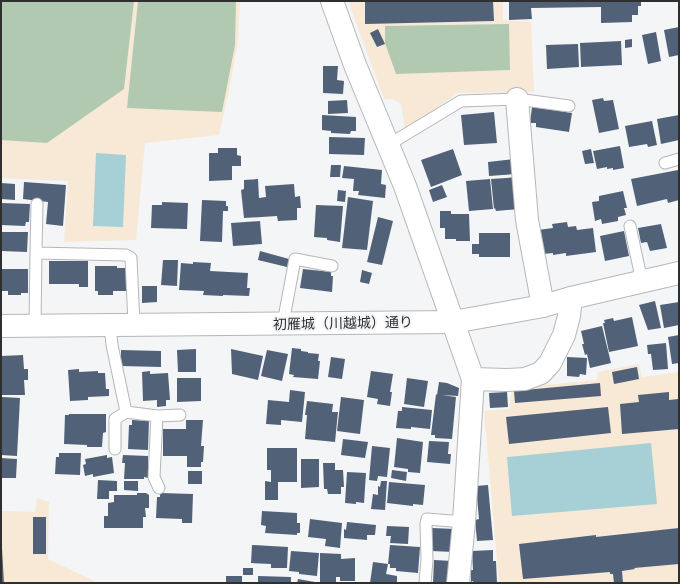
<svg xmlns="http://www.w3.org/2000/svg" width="680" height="584" viewBox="0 0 680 584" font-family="'PT Serif','Noto Sans JP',serif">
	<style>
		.education { fill: #f7e9d6 }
		.green { fill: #b2c9b1 }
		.water { fill: #a7cfd6 }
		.building { fill: #516178 }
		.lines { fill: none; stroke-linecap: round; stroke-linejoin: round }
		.service-casing { stroke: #b5b6b8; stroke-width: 13 }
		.minor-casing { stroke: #b5b6b8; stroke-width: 24 }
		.tertiary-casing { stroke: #b5b6b8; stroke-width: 24 }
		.service { stroke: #fff; stroke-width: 11 }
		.minor { stroke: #fff; stroke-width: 22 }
		.tertiary { stroke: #fff; stroke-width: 22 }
		.labels { text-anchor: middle; stroke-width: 4; stroke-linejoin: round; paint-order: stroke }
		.street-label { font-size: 14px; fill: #2f2f30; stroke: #f4f5f7 }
	</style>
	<rect width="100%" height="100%" fill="#f4f5f7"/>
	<path class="education" d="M1,1H240L238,43L229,91L219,135L145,143L136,240L64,242L68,181L1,178Z
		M348,1H503V20L531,22L534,92L458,93L405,130L401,104L393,99H384Z
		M639,364L642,377L679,372V583H499L484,411L509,409L512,388L597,380L598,372Z
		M37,498L49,502L48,559L94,581L96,583H1V511L35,512Z"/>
	<path class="green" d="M1,1H134L124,89L47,143L1,140Z
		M138,1H236L235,45L222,112L127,108Z
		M509,24L510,70L396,74L385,43V26Z"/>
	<path class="water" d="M96,153L126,155L123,227L93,226Z
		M651,443L657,504L512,516L507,457Z"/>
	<path class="building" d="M365,1H493L494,21L365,24Z
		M509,1H641V6H638V15H632V22L601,23V7L531,8L532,19L509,20Z
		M679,27V55L669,57L664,30Z
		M378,29L385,44L377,47L370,33Z
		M656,32L661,61L648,64L642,35Z
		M632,39V47L625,48V40Z
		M621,41L622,65L581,67L580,43Z
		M578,44L579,67L547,69L546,45Z
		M323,66H338L337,80L344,81L343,94L323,93Z
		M603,98L604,101L613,100L619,129L599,133L592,100Z
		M347,100L348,113L328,114V101Z
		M532,107L572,113L569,132L536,127V123H530Z
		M494,112L497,143L464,145L461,115Z
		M322,115L356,117V131H351L350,134L331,133V131L322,130Z
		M679,115V140L661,144L657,119Z
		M652,121L657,145L648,147L647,144L629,147L625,126Z
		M329,137L365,138L364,155L329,154Z
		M620,146L624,168L613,170V168L607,169V167L597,169L593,151Z
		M218,148H237V155L241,156V166H232V180L209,181V153H218Z
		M453,149L462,175L431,187L421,160Z
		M591,149L594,163L585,164L582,151Z
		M515,159L516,174L489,176L488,162Z
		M331,165H341L340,177H330Z
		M344,166L382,170L381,184L386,185L385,198L358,195L359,191H353L354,179L342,178Z
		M678,170L679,174V200L668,203L667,199L637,206L631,179Z
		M519,177V209L496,211L495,208L494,209L491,179Z
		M258,179L259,198L266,197L265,186L294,184L295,197L300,196L301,208H297V220L278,221L277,216L244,218L241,190L244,189V180Z
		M490,179L493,209L469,211L466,181Z
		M24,182L66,185L63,226L46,224L48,202L23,199Z
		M1,183L15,184V200L1,199Z
		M442,185L447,197L433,202L429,190Z
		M338,190L346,191L345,202L337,201Z
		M623,191L627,208H624L626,215L618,217V221L602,224L601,219L595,221L592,202L599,201V196Z
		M348,197L373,201L367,250L342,248Z
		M202,200L226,201V206H228V211H223L222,242L200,241Z
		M162,202L188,203L187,229L151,228L152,205H162Z
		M1,203L30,204L29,222H26L25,226L1,225Z
		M316,205L343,206L340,242L327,240V238L314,237Z
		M440,211H451V214H469L470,241H456V239H445V228H440Z
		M378,217L393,221L382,265L367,262Z
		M260,221L262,244L233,246L231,223Z
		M567,222L568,227L576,226L577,230L593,228L596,252L566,256V253L553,255V253L543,254L538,230L553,228L552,224Z
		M661,224L667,248L650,251L647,242L641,243L638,228Z
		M624,231L629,256L605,261L600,236Z
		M1,232H28L27,252L1,251Z
		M479,233H510V257H479V254H472V244H479Z
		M260,251L289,259L287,267L258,260Z
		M163,260H178L177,286L161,285Z
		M49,261H88V287H79V284H49Z
		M193,262L211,263L210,271L248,273L247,288H250L249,296L223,295V296L203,295L204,291L179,290L181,263L193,264Z
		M95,266H117V268H129L128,291H113V295H98V291H95Z
		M1,269H28V293H21V295H8V291H1Z
		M303,269L331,272V276H333L332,292L300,288Z
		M362,270L372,273L369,284L360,282Z
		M142,286H157V302L142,303Z
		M655,301L661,328L648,330L639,305Z
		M679,302V325L664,328L660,305Z
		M632,317L638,346L609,352L603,323H605L604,320L613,318L614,321Z
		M602,326L611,363L590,368L587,354L585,355L582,344H584L581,331Z
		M679,335V363L672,364L668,337Z
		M666,343L668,369L653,370L651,354H648L647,345Z
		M292,348L301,349V351L308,352V353L319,354L318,361H320L318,379L293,377L294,375L289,374Z
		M196,349V372H178L177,350Z
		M231,349L263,356L258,380L232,374Z
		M121,350L161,351V367L121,366Z
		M267,350L288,354L282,381L261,376Z
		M23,355L24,369H28V380H24L25,395H1V356Z
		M331,357L345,359L342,379L328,377Z
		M567,357L587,358L586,375L580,374L579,377L567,376Z
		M637,367L639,379L614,384L612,372Z
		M79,369V372L98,371V373H105L106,389H109V396L88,397V400L70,401L68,370Z
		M150,371V374L168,373L170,400H166V406L157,407V400L143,401L142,372Z
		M371,371L393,374L390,392H392L390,406L377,404L378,399L367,397Z
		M177,378H201V401L177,402Z
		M407,378L428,381L424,407L404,404Z
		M439,382L447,383L459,388L458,396L442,395L456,397L452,439L435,438V435H431L436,394L437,395Z
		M600,383L601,396L515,403L514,391Z
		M290,390L305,392L302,422L281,420V425L266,424L268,400L289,402Z
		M507,392L508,407L490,408L489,393Z
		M669,392V400L678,399L679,429L622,434L620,404L639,402L638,395Z
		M2,397L20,398L17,456L1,455V423Z
		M341,397L364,400L360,434L337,431Z
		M307,401L333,404L332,412H338L335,442L305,439L307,415H305Z
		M402,407L432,410L430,429L411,427V429L396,428L398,411H402Z
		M608,407L611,433L509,444L506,417Z
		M69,414H106V432L103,433L102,447H87V445L64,444L65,415H69Z
		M132,420L149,421L148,450L128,449L129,425H132Z
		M186,420H203L201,446H204L203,462H201V467H187V456H163V429H186Z
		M397,438L423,442L420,473L408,472V469L394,467Z
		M343,439L368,442L365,458L341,455Z
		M429,441L449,442L448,454H451L450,464L427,462Z
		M372,446L390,448L387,477L378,476L377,481L369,480Z
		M267,448H297V482H278V500H265V481L271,482V470H267Z
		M59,453H81L80,475L55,474L56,457H59Z
		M107,455V458L112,457L114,473L93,477V474L85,476L83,465L86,464L85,459Z
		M123,455L148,456V478L144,477V479H124L125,463H122Z
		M1,458L17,459L16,478H1Z
		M301,459H319V487L301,488Z
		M323,463H335V470H343L344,487H341V494H328L327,489H324Z
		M392,470L407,472L406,481L391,478Z
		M188,471H202V484H188Z
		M347,472L366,473L364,503L356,502V504L345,503Z
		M98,480L117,481V491H109V499H97Z
		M124,481H138V491L124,490Z
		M381,481H387L385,510L371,509L373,494L378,495V486L380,487Z
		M389,482L425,485L423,505L413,504V506L387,503Z
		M488,485L493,540L477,541L475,520L479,519L476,486Z
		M137,493H146L149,495V508H145L146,517H143V528H104V516H108V503L114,502V495H137Z
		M160,493L193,494L192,523H182V519L156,518L157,497H160Z
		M262,511L297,513V523H300V533H297V535L265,533L266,526L261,525Z
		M33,517H46V554H33Z
		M310,519L342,523L340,548L325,546L326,539L308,537Z
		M347,522L376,525L375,535H367V540L344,538V529L346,530Z
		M387,526L409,527L408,544L390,543L391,536H386Z
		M432,528L455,529L454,552L431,551Z
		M679,528V564L634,568L635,569L622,571L623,583H614L613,574H610V572L523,579L519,544L596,535V537Z
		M252,545L288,547L287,568H271V564L251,563Z
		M390,545L420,547L418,573L396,571V568H390V564H388Z
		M1,548H2L4,583H1Z
		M493,550V561H496L497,583H474L473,581L471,582V570H473L472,551Z
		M291,551L319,553L317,576L299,574V572L289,571Z
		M320,553L341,554V559L355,558V581H340V577H336V583H320Z
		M434,560L452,561L451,583H433Z
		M373,562L388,564L386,574L397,576V583H370Z
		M243,568H253V575H243Z
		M226,576H242V583H226Z
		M258,576L291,577V583H258Z
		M298,579L315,582V583H297Z"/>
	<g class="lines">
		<defs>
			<path id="service" d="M388,145L461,101L517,99L569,106
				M665,163L679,159
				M630,226L642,282
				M36,253L37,204
				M283,323L295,259L332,266
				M110,325L112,345L126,412L115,419V449
				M35,326L36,253L126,255L131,258L134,325
				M126,412L157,416L180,415
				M157,416L154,477L159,488
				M425,583L427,560L426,524L427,519L464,522"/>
			<path id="minor" d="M332,1L355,65L405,186L473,379L464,522L458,583
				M517,99L527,220L543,306
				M473,379L507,380L525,379L541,373L550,363L564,335L569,316L571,298"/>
			<path id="tertiary" d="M1,326L453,322L543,306L571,298L679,273"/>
		</defs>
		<use href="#service" class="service-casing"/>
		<use href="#minor" class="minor-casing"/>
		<use href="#tertiary" class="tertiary-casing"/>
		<use href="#service" class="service"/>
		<use href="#minor" class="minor"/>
		<use href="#tertiary" class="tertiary"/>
	</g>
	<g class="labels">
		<g class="street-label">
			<text transform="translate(343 323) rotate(-1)" y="5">初雁城（川越城）通り</text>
		</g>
	</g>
	<rect width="680" height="584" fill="none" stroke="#2f2f30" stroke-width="4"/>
</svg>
